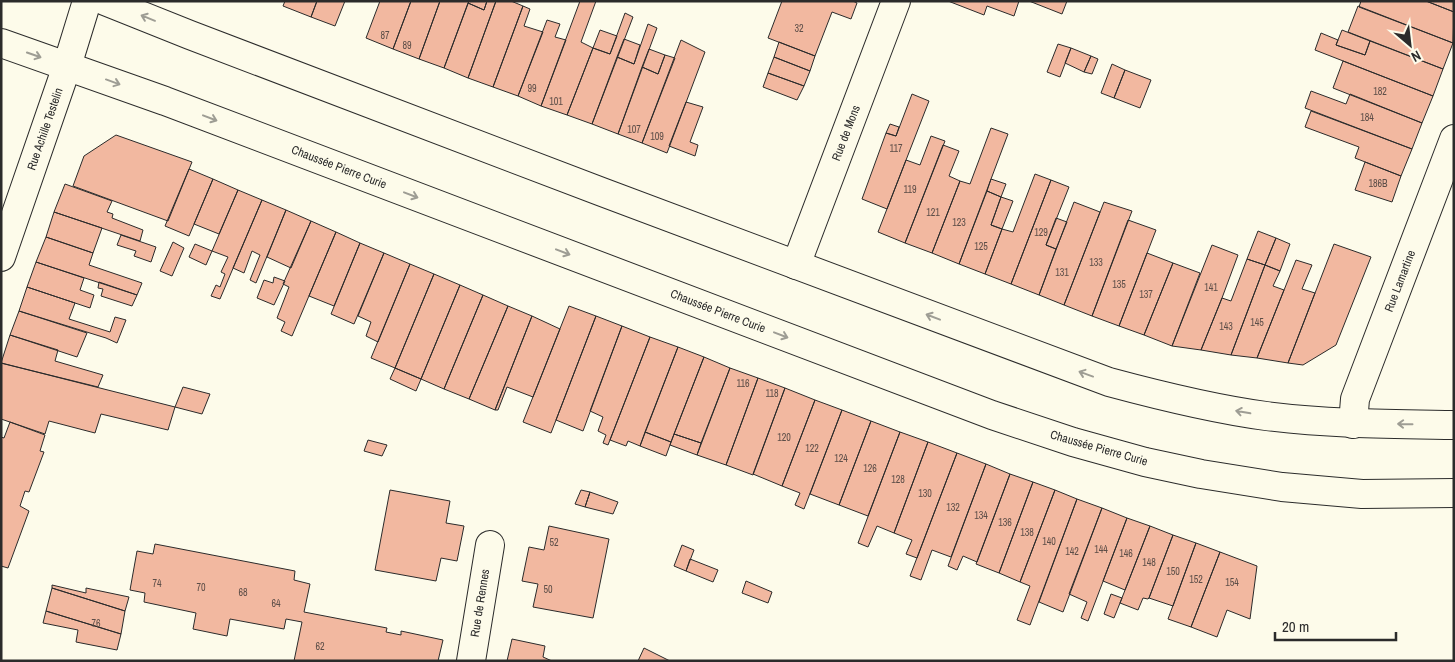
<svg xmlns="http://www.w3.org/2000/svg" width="1455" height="662" viewBox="0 0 1455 662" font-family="'Archivo Narrow',sans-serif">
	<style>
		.building { fill: #f2b8a0; stroke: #2b2b2b }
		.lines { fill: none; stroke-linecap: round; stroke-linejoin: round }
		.minor-casing { stroke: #2b2b2b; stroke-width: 30 }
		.major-casing { stroke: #2b2b2b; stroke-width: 30 }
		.minor { stroke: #fdfbea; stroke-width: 28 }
		.major { stroke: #fdfbea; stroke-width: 28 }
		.oneway { stroke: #9e9d94 }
		.labels { text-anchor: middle; stroke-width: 4; stroke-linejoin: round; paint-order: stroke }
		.number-label { font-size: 10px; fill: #5d4e48 }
		.street-label { font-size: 12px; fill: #2b2b2b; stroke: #fdfbea }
	</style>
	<rect width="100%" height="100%" fill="#fdfbea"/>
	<path class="building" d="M285,1H317L311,17L283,6Z
		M317,1H345L335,26L311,17Z
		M380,1H411L393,49L366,38Z
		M411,1H440L419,59L393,49Z
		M440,1H469L444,68L419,59Z
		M469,1H487L484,10L468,3Z
		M487,1H496L468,78L444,68L468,3L484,10Z
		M496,1H511L523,6L493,87L468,78Z
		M580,1H596L581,42L593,48L567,115L541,106Z
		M782,1H853L857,3L851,19L832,12L815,56L768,38Z
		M948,1H1019L1014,16L987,6L984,15Z
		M1029,1H1067L1062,14Z
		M1361,1H1426L1454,12L1453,43L1359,7Z
		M1426,1H1454V12Z
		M523,6L530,9L524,26L543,32L518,96L493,87Z
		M1358,6L1453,43L1443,69L1348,32Z
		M625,13L633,17L592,124L567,115L593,48L610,54Z
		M547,20L560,24L555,37L566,40L541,106L518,96Z
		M648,24L657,28L618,134L592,124L617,57L634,64Z
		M600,30L617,36L610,54L593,48Z
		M1342,30L1370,41L1365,55L1336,45Z
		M1321,33L1338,40L1336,45L1365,55L1370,41L1443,69L1433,96L1315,50Z
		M624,39L640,45L634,64L617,57Z
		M681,40L705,52L667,153L642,143Z
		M779,42L815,56L810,71L774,57Z
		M1058,44L1071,48L1060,77L1047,72Z
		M1071,48L1091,56L1084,72L1065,63Z
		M649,49L665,55L658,74L642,67Z
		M665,55L675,58L642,143L618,134L642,67L658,74Z
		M1091,56L1098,59L1092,74L1084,72Z
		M774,57L810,71L804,86L768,73Z
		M1343,61L1433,96L1422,123L1333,88Z
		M1112,64L1125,70L1114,98L1101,93Z
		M1125,70L1151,80L1140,108L1114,98Z
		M768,73L804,86L797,100L763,87Z
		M1311,91L1346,104L1350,94L1422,123L1412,149L1305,108Z
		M912,94L929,101L887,209L862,199L886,133L896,136Z
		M686,102L703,107L690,142L698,145L695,156L669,146Z
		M1311,111L1412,149L1401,176L1355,158L1359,147L1305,127Z
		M890,124L899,127L896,136L886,133Z
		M991,128L1008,134L959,264L932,253L960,181L970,184Z
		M116,135L192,162L168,221L73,186L84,156Z
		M931,136L945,141L905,243L878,232L906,160L920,165Z
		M943,145L959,151L949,176L960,181L932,253L905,243Z
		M1365,162L1401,176L1392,202L1355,190Z
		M189,169L213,179L189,236L165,226Z
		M1035,174L1051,180L1011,284L985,274L1002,229L1013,232Z
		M213,179L238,190L219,234L194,224Z
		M991,179L1006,184L1001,197L987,191Z
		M1051,180L1069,187L1046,245L1056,249L1039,295L1011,284Z
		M65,184L112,201L107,212L113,214L112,218L143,230L140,241L54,212Z
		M238,190L262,200L220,299L211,296L216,285L220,287L225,274L221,272L228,257L212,251Z
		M987,191L1001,197L991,225L1002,229L985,274L959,264Z
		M1001,197L1013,201L1002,229L991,225Z
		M262,200L286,210L256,283L250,280L260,255L252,251L244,273L233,268Z
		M1074,202L1100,212L1064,305L1039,295Z
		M1104,202L1132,211L1092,316L1064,305Z
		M286,210L311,221L291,268L267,257Z
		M54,212L102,228L93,253L46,237Z
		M1056,218L1067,222L1056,249L1046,245Z
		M1128,220L1156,230L1119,326L1092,316Z
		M311,221L336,232L292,336L281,331L285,322L277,318L289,287L283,284Z
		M1258,231L1276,238L1265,265L1247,259Z
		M336,232L360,243L334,306L309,296Z
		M121,235L156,247L151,262L134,256L136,251L117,245Z
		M46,237L93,253L89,265L142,283L137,295L36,262Z
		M1276,238L1290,244L1280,271L1265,265Z
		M173,242L184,248L172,276L160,271Z
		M360,243L384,253L354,324L331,314Z
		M195,244L212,251L206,265L189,257Z
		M1334,244L1371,257L1336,345L1303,365L1288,363Z
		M1212,245L1238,255L1222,298L1201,350L1172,346Z
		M384,253L410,264L378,342L366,336L371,322L358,316Z
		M1147,253L1173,263L1144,335L1119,326Z
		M1247,259L1265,265L1231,355L1201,350L1222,298L1231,301Z
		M1296,260L1312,265L1302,289L1315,293L1288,363L1257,358Z
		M36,262L84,278L80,290L94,295L90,308L27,287Z
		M1173,263L1200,273L1172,346L1144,335Z
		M410,264L434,274L395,368L371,358Z
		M1265,265L1280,271L1273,286L1284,290L1257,358L1231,355Z
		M434,274L460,285L421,379L395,368Z
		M274,277L285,281L274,305L257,298L264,280L273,283Z
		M99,282L137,295L132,306L101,296L103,289L98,288Z
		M460,285L483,295L444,389L421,379Z
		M27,287L75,303L69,319L110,332L115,317L126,320L117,343L106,338L19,311Z
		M483,295L508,306L469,399L444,389Z
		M508,306L532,316L495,410L469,399Z
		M569,306L596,316L551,433L523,422Z
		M19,311L87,333L77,357L10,335Z
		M532,316L560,329L533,397L507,387L498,410H495Z
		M596,316L622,326L583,431L556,420Z
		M622,326L650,337L608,445L603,443L606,435L598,431L603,417L590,411Z
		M10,335L58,350L55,361L103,375L98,387L1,363Z
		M650,337L678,347L640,446L628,441L626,446L610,440Z
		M678,347L704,357L671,442L645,432Z
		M704,357L730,368L701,443L674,434Z
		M1,363L175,407L168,430L101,414L95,433L49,421L45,434L1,419Z
		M395,368L421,379L416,391L390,379Z
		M730,368L758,378L726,465L697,455Z
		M758,378L785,388L753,475L726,465Z
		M183,387L210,394L202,414L175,407Z
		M785,388L815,400L782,486L753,474Z
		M815,400L842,410L804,509L795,505L800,493L782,486Z
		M842,410L871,421L839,505L810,494Z
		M871,421L900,432L868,516L839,505Z
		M10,422L45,435L40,451L44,452L29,492L25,491L20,506L29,511L8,568L1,566V437L4,438Z
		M645,432L671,442L666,456L640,446Z
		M900,432L928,442L894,533L877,526L868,547L858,543Z
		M674,434L701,443L697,455L670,445Z
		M368,440L387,445L382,456L364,451Z
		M928,442L957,453L917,558L906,554L912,540L894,533Z
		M957,453L986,464L951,557L932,550L921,580L910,576Z
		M986,464L1010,474L977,562L963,556L957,570L948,566Z
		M1010,474L1033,482L999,573L976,564Z
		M1033,482L1055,490L1020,582L999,573Z
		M390,490L450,501L446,523L464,526L457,561L441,558L436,581L375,570Z
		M581,490L590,492L585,507L575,504Z
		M1055,490L1077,499L1030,625L1017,620L1030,586L1020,582Z
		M590,492L618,502L613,514L585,507Z
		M1077,499L1102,508L1063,612L1039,602Z
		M1102,508L1127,518L1088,621L1081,618L1087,602L1069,594Z
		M1127,518L1150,526L1125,590L1103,581Z
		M549,526L609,539L593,618L533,607L538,584L522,581L529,547L544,550Z
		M1150,526L1173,535L1149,598L1148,599L1143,598L1138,610L1120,603Z
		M1173,535L1196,543L1173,606L1149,598Z
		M1196,543L1220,552L1191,627L1168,619Z
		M155,544L295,571L294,580L310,584L304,612L387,628L386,632L401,635V631L443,640L438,661H294L302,622L286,619L284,629L230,619L227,636L193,629L196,613L144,602L145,593L130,590L137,551L153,554Z
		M682,545L694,550L686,571L674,566Z
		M1220,552L1257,566L1250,619L1227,610L1217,637L1191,627Z
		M690,559L718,570L713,582L686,571Z
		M746,581L772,592L768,603L742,593Z
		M52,585L86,593V588L129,597L125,611L52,588Z
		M52,588L125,611L121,634L46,611Z
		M1111,594L1122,598L1114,618L1104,614Z
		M46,611L121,634L117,650L76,642L78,630L43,623Z
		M512,639L545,646L543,657L552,661H507Z
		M644,648L670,661H638Z"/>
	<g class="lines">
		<defs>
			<path id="minor" d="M1,257L67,66L87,1
				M796,265L896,1
				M1353,424L1355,399L1454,139
				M471,661L490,545"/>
			<path id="major" d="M105,1L190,35L602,192L1109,382C1161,396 1213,409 1266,416C1329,424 1391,424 1454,425
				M1,43L165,101L992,415L1073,442L1145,462L1201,474L1282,487L1362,494L1454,493"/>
		</defs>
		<use href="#minor" class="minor-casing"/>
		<use href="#major" class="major-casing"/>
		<use href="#minor" class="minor"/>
		<use href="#major" class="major"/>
	</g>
	<defs><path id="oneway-shaft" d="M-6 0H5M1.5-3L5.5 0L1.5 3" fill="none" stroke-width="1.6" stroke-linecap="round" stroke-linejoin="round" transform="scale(1.25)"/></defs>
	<g class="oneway">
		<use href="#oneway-shaft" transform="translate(148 18) rotate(-158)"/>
		<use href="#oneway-shaft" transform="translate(34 55) rotate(19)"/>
		<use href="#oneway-shaft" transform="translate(113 82) rotate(20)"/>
		<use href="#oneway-shaft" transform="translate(210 118) rotate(21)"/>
		<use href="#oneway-shaft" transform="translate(411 195) rotate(21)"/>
		<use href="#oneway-shaft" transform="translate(563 252) rotate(21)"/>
		<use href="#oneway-shaft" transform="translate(933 317) rotate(-159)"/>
		<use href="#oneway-shaft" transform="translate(781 335) rotate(21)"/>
		<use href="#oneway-shaft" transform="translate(1086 374) rotate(-160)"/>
		<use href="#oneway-shaft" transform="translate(1243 412) rotate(-170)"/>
		<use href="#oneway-shaft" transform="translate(1405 424) rotate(-179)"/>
	</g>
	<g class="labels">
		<g class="number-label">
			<text x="799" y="32">32</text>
			<text x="385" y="39">87</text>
			<text x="407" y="49">89</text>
			<text x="532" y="92">99</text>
			<text x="1380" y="95">182</text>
			<text x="556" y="105">101</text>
			<text x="1367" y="121">184</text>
			<text x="634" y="133">107</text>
			<text x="657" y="140">109</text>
			<text x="896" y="152">117</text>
			<text x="1378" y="187">186B</text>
			<text x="910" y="193">119</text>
			<text x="933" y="216">121</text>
			<text x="959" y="226">123</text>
			<text x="1041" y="236">129</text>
			<text x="981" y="250">125</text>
			<text x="1096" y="266">133</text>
			<text x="1062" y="276">131</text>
			<text x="1119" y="288">135</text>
			<text x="1211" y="291">141</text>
			<text x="1146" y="298">137</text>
			<text x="1257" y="326">145</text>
			<text x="1226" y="330">143</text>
			<text x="743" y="387">116</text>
			<text x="772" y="397">118</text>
			<text x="784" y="441">120</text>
			<text x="812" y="452">122</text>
			<text x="841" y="462">124</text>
			<text x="870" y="472">126</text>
			<text x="898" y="483">128</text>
			<text x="925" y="497">130</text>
			<text x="953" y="511">132</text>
			<text x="981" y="519">134</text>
			<text x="1005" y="526">136</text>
			<text x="1027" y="536">138</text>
			<text x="1049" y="545">140</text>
			<text x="554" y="546">52</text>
			<text x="1101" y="553">144</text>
			<text x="1072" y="555">142</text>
			<text x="1126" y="557">146</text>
			<text x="1149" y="566">148</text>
			<text x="1173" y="575">150</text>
			<text x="1196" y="583">152</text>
			<text x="1232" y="586">154</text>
			<text x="157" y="587">74</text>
			<text x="201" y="591">70</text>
			<text x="548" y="593">50</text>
			<text x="243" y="596">68</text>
			<text x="276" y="607">64</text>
			<text x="96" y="627">76</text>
			<text x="320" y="650">62</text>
		</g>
		<g class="street-label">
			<text transform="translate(45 129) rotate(-71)" y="4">Rue Achille Testelin</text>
			<text transform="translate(846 133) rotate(-69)" y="4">Rue de Mons</text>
			<text transform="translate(339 167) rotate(21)" y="4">Chaussée Pierre Curie</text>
			<text transform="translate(1400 281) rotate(-69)" y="4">Rue Lamartine</text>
			<text transform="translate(718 311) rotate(21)" y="4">Chaussée Pierre Curie</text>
			<text transform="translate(1099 448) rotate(16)" y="4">Chaussée Pierre Curie</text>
			<text transform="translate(480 603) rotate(-81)" y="4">Rue de Rennes</text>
		</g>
	</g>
	<rect width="1455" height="662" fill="none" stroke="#2b2b2b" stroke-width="5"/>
	<g transform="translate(1410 45) rotate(152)" stroke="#fdfbea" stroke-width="4" paint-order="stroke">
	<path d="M0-4L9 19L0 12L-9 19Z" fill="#2b2b2b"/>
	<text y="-8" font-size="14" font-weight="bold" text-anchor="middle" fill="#2b2b2b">N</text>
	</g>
	<path d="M1275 632v8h121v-8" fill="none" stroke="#2b2b2b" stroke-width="2.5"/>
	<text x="1282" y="632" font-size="15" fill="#2b2b2b" stroke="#fdfbea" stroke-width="4" paint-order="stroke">20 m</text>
</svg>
